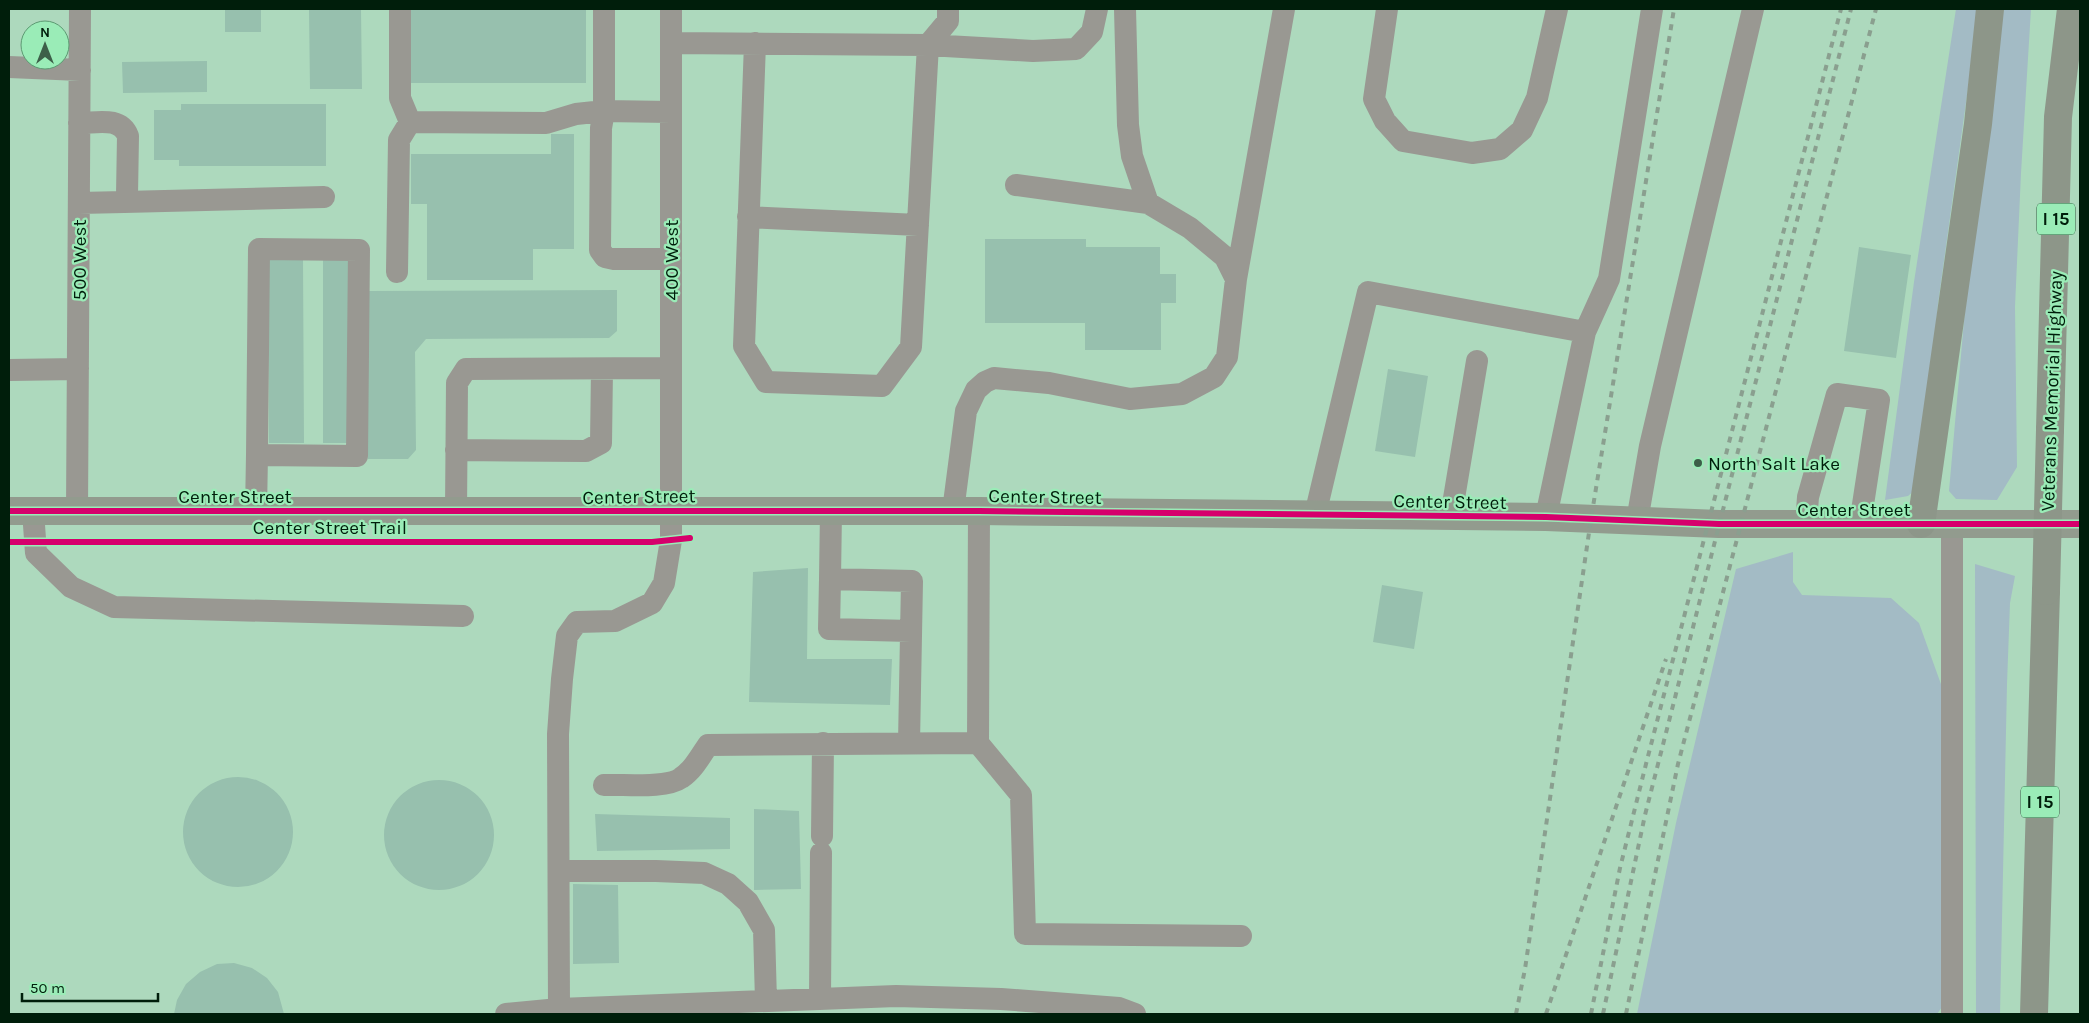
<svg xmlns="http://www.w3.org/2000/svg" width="2089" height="1023" viewBox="0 0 2089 1023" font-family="Karla,sans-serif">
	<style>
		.green { fill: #a3bbc5 }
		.building { fill: #97c0ae }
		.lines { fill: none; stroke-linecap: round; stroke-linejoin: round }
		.minor { stroke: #999892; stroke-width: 22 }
		.major { stroke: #929b8e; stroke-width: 28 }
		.highway { stroke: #8d9689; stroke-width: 28 }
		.rail { stroke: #8a9f8f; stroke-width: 4; stroke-dasharray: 6 6; stroke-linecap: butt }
		.highway-bridge { stroke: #8d9689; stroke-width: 28 }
		.cycleway-casing { stroke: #9aecb7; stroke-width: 9 }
		.cycleway { stroke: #d6006c; stroke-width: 6 }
		.poi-dot { fill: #3d5f49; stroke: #9aecb7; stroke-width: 2 }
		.labels { text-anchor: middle; stroke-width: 4.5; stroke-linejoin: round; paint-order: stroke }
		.shield { fill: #9aecb7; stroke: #2e5c3f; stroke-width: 1 }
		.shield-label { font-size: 18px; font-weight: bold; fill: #001e0b }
		.street-label { font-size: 19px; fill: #001e0b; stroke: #9aecb7 }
		.poi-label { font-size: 19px; fill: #001e0b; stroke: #9aecb7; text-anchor: start }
	</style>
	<rect width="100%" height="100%" fill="#add9bd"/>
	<path class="green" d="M1956,9H1979L1938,304L1924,443L1915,490L1908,496L1885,500L1914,282Z
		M2002,9H2031L2021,173L2015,307L2017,467L1997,500L1956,499L1949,491L1973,219Z
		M1793,552V582L1802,595L1891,598L1919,623L1942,687V1007L1937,1014H1637L1676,823L1736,569Z
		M1975,564L2015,576L2010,603L2007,684L2000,1014H1976Z"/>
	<path class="building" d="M225,9H261V32H225Z
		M309,9H361L362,89H310Z
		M406,9H586V83H406Z
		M207,61V92L123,93L122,62Z
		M181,104H326V166H179V160H154V110H181Z
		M551,134H574V249H533V280H427V204H411V154H551Z
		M985,239H1086V247H1160V274H1176V303H1161V350H1085V323H985Z
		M1859,247L1911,255L1896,358L1844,351Z
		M269,259H303L304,443H269Z
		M323,259H349L348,443H323Z
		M617,290V331L609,338L426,339L415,352L416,450L408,459H368V291Z
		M1388,369L1428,376L1415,457L1375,451Z
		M808,568L807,659H892L890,705L749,702L753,572Z
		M1382,585L1423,592L1414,649L1373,642Z
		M183 832a55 55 0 1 1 110 0a55 55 0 1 1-110 0Z
		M384 835a55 55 0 1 1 110 0a55 55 0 1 1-110 0Z
		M754,809L799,811L801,889L754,890Z
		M595,814L730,818V849L597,851Z
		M573,884L618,885L619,963L573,964Z
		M234,963L252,968L267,978L278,992L284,1014H174L177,1000L186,984L200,972L217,964Z"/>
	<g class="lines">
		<path class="minor" d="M400,9V98L410,122L546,123L576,114L604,111V9
			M1125,9L1128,125L1132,156L1148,203
			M1387,9L1374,99L1385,121L1403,141L1472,153L1500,149L1522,130L1537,98L1557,9
			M671,43L928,45L1033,51L1076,49L1092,32L1097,9
			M755,43L744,346L766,382L882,386L911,347L928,45L948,21V9
			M9,67L80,70
			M124,202L324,197
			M79,203L124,202L127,195L128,136C120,116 97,123 79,123
			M748,217L918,225
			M671,259H614L605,257L600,250L601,128L604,111L671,112
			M397,272L399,140L410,122
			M1236,279L1284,9
			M1585,332L1609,279L1652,9
			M9,370L78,369
			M456,450L586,451L601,443L602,369
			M33,511L36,553L71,587L114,607L463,616
			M77,511L80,9
			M256,511L257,455L357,456L359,250L259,249L257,455
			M831,511L830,579L912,581L909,743
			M953,511L966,411L976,390L985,382L994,378L1049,383L1130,399L1182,394L1214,377L1227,357L1236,279L1225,257L1190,228L1148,203L1016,185
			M456,512L457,383L466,369L671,368
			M1315,515L1368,292L1585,332L1546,517
			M1451,516L1477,361
			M1637,521L1650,446L1753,9
			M1806,524L1808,497L1837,394L1879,400L1860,524
			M830,579L829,629L911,631
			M978,743L1021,795L1025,934L1241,936
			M604,785C623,784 666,789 681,778C693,770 700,757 708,745L978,743L979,511
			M822,836L823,743
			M559,871H656L704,873L728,884L748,902L764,930L766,1001
			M820,999L821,853
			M559,1009L558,734L562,679L567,636L577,622L615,621L652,603L664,583L671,540V9
			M506,1014L559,1009L896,996L1001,999L1119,1008L1135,1014
			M1952,1014V524"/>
		<path class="major" d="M9,511H979L1546,517L1719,524H2080"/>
		<path class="highway" d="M2050,430L2058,117L2071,9
			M1921,524L1978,124L1990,9
			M2034,1014L2046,591"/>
		<path class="rail" d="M1516,1014L1525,969L1591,519L1674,9
			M1546,1014L1666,659
			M1591,1014L1620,868L1646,764L1841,9
			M1603,1014L1645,815L1851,9
			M1626,1014L1678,764L1876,9"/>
		<path class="highway-bridge" d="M2046,591L2050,430"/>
		<defs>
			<path id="cycleway" d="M9,511H979L1546,517L1719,524H2080
				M9,542H652L690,538"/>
		</defs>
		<use href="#cycleway" class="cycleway-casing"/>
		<use href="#cycleway" class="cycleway"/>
	</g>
	<circle class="poi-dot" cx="1698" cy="463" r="5"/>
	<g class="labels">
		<g class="shield">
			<rect x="2037" y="203.5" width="38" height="31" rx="4"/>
			<rect x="2021" y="786.5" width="38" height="31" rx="4"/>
		</g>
		<g class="shield-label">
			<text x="2056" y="225">I 15</text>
			<text x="2040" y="808">I 15</text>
		</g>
		<g class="street-label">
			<text transform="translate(79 260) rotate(-90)" y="7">500 West</text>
			<text transform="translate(671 260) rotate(-90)" y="7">400 West</text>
			<text transform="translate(2051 391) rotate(-88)" y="7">Veterans Memorial Highway</text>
			<text x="235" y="503">Center Street</text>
			<text transform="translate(639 496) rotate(-1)" y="7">Center Street</text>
			<text transform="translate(1045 496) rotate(1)" y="7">Center Street</text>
			<text transform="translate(1450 501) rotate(1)" y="7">Center Street</text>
			<text x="1854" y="516">Center Street</text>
			<text x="330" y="534">Center Street Trail</text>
		</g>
		<g class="poi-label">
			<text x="1708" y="470">North Salt Lake</text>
		</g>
	</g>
	<rect width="2089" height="1023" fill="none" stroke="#001e0b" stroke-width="20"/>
	<g transform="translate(45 45)"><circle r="24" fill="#9aecb7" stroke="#5c9a72"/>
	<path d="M0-4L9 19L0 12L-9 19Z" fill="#3d5f49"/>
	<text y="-8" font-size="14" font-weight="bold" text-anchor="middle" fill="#001e0b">N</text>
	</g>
	<path d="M22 993v8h136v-8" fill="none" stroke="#001e0b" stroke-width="2.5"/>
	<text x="30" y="993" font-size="15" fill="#001e0b" stroke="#9aecb7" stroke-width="4" paint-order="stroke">50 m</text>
</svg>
